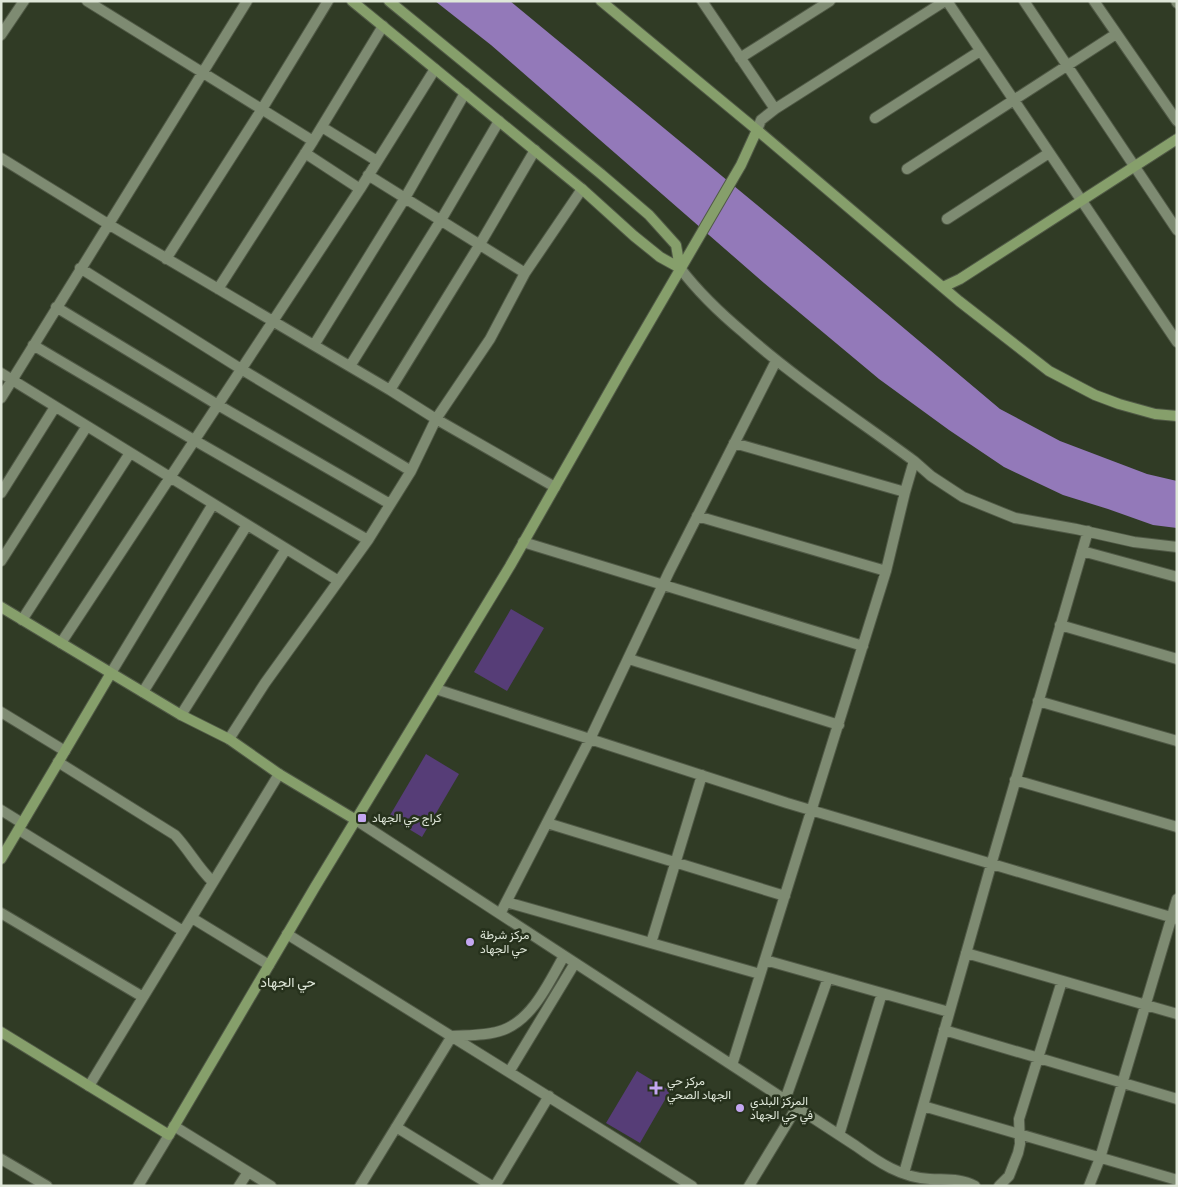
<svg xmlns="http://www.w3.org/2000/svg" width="1178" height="1187" viewBox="0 0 1178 1187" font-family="Commissioner,Vazirmatn,sans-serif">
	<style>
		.green { fill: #563d77 }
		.water { fill: #9379b9 }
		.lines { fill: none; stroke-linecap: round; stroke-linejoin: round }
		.street-casing { stroke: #505946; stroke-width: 12 }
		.secondary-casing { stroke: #505946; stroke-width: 12 }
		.street { stroke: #7e8b72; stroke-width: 10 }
		.secondary { stroke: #869f6b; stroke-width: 10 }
		.poi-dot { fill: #c4a7f1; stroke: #26311c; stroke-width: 2 }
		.labels { text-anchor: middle; stroke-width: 5; stroke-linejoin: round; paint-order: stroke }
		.poi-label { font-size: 12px; fill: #dfe7d9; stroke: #26311c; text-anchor: start }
		.neighbourhood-label { font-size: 14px; fill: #dfe7d9; stroke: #26311c }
	</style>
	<rect width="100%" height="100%" fill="#303b25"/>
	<path class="green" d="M511,609L544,628L507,691L474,672Z
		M426,754L459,774L422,837L389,817Z
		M637,1071L670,1091L640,1143L606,1123Z"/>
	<path class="water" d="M435,1H510L786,229L1000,409L1060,441L1147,474L1177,481V528L1153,525L1108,509L1063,495L1004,467L949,430L879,379L764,283L491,45Z"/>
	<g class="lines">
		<defs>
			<path id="street" d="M87,1L313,141
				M702,1L775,109
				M947,1L1177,342
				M1024,1L1177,230
				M1094,1L1177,121
				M1176,1L1177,3
				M1,35L24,1
				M740,58L830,1
				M875,118L980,51
				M322,127L377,161
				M757,130L761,120L775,109L945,1
				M305,153L360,189
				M1,158L108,224L390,390L436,419L555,487
				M907,169L1116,34
				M368,175L525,273
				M947,219L1049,153
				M166,259L262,109L328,1
				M80,268L241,369L411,471
				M680,268C699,293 720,313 744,333C797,380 857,419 914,461L931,476L963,497L1015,518L1076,529L1134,542L1177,547
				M218,289L313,141L383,26
				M56,307L218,405L390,504
				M33,345L194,440L368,540
				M314,345L405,198L465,93
				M350,366L441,220L499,121
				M1,373L337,580
				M390,390L480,244L535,150
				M1,398L247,1
				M734,443L905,492
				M1,493L55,407
				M697,516L886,571
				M523,542L863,646
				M1082,551L1177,577
				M1,561L87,426
				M22,620L130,453
				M1060,625L1177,659
				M61,643L360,189L435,69
				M629,659L839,725
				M111,673L213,504
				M436,689L787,803L1177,919
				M143,692L247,525
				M1038,701L1177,741
				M1,712L65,751
				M181,715L286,549
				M229,739L265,683L368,540L411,471L436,419L490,339L525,273L582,189
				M58,762L175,835C189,850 198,868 213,882
				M1015,780L1177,827
				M1,810L22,823
				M356,820L856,1146C878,1162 902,1178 930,1179C946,1180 960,1178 975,1186
				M547,823L785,896
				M19,830L183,931
				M506,902L760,974
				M1,913L143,997
				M500,914L590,739L669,572L776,361
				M192,918L269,965
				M287,934L692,1186
				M651,943L702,775
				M966,953L1177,1014
				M765,960L949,1012
				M944,1030L1177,1099
				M732,1065L886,571L905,492L914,461
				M509,1072L575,963
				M89,1086L279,774
				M785,1100L828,978
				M923,1106L1177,1180
				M174,1126L271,1186
				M396,1127L492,1186
				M839,1135L882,993
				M1,1159L47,1186
				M904,1173L991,865L1088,531
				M138,1186L169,1135
				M239,1186L248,1172
				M360,1186L452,1036C468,1035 487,1036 503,1030C533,1019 549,982 564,956
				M495,1186L549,1096
				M749,1186L797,1107
				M999,1186L1009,1176L1018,1153L1020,1144L1019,1119L1062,981
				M1089,1186L1100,1158L1177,899"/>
			<path id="secondary" d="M352,1L582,189L634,236L660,257L680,268
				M389,1L601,174L649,215L676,245L680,268
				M601,1L757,130L959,301L1049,371L1095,395L1119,404L1155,414L1177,416
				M943,287L960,279L1177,139
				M1,607L181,715L229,739L279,774L356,820
				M1,859L111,673
				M1,1032L169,1135L315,887L510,566L625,364L741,165L757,130"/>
		</defs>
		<use href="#street" class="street-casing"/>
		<use href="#secondary" class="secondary-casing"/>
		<use href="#street" class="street"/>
		<use href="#secondary" class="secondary"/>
	</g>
	<g class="poi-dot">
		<rect x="357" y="813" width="10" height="10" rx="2.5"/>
		<circle cx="470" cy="942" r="5"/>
		<path d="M653.5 1080.5h5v5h5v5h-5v5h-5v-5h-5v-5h5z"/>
		<circle cx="740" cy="1108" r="5"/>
	</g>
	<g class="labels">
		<g class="poi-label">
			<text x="372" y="822">كراج حي الجهاد</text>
			<text x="480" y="939">مركز شرطة<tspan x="480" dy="14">حي الجهاد</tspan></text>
			<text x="667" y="1085">مركز حي<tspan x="667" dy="14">الجهاد الصحي</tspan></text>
			<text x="750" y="1105">المركز البلدي<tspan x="750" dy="14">في حي الجهاد</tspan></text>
		</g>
		<g class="neighbourhood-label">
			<text x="288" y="987">حي الجهاد</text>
		</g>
	</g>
	<rect width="1178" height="1187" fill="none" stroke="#dfe7d9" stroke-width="5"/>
</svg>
